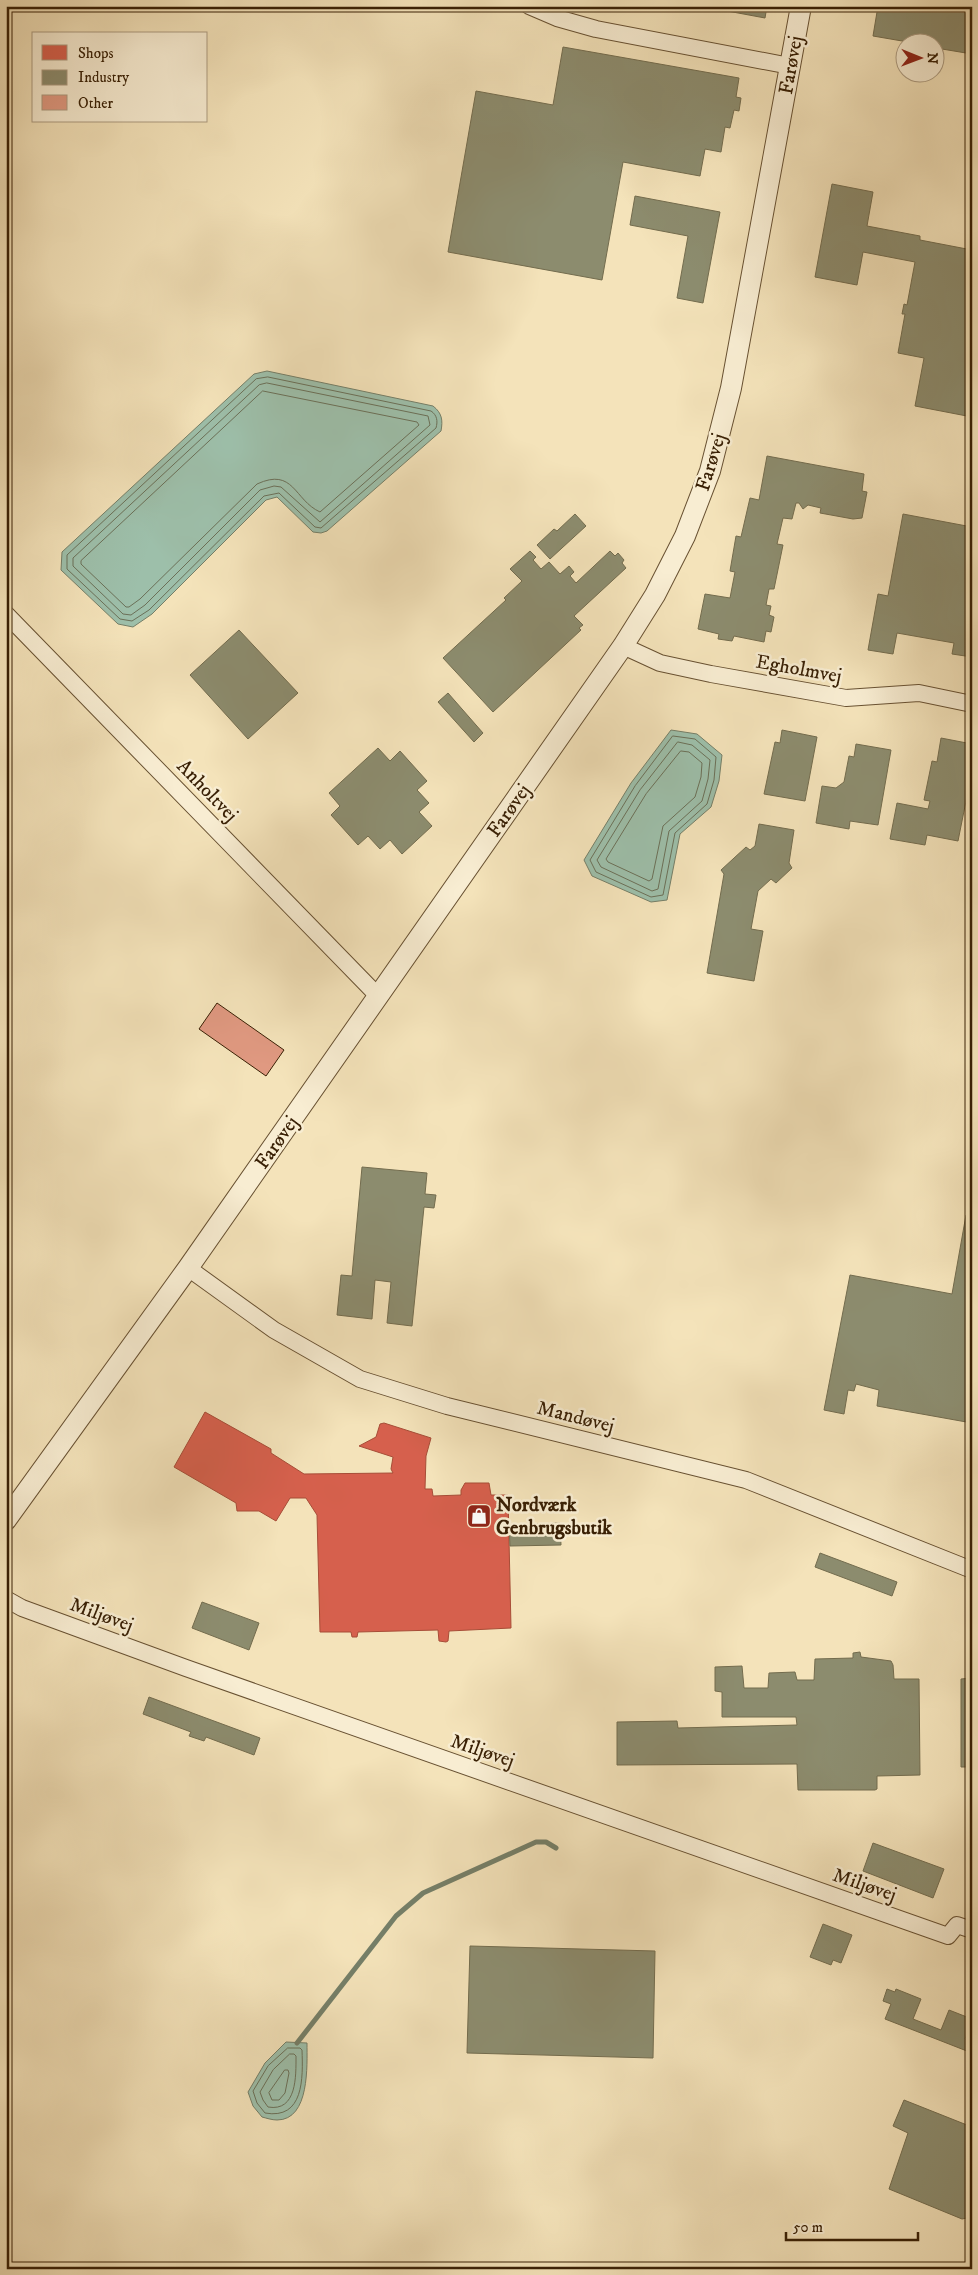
<svg xmlns="http://www.w3.org/2000/svg" width="978" height="2275" viewBox="0 0 978 2275" font-family="'IM FELL DW Pica',serif">
	<style>
		.water { fill: #9dbfaa; stroke: #757f68 }
		.shops { fill: #d6604d; stroke: #a74d37 }
		.industry { fill: #8c8c6e; stroke: #736c4e }
		.lines { fill: none; stroke-linecap: round; stroke-linejoin: round }
		.shore { stroke: #6b7058; stroke-width: 1 }
		.stream { stroke: #757f68; stroke-width: 5 }
		.building { fill: #e09981; stroke: #392005 }
		.minor-casing { stroke: #685132; stroke-width: 18 }
		.tertiary-casing { stroke: #685132; stroke-width: 22 }
		.minor { stroke: #f8edd2; stroke-width: 16 }
		.tertiary { stroke: #f8edd2; stroke-width: 20 }
		.labels { text-anchor: middle; stroke-width: 5; stroke-linejoin: round; paint-order: stroke }
		.street-label { font-size: 20px; fill: #392005; stroke: #f8edd2 }
		.poi-label { font-size: 20px; font-weight: bold; fill: #392005; stroke: #f8edd2; text-anchor: start }
	</style>
	<rect width="100%" height="100%" fill="#f4e3ba"/>
	<filter id="stains"><feTurbulence type="fractalNoise" baseFrequency=".004" numOctaves="4"/><feColorMatrix values="0 0 0 0 .2 0 0 0 0 .09 0 0 0 0 .02 0 0 0 .5 -.17"/></filter>
	<radialGradient id="worn" r=".72"><stop offset=".6" stop-color="#630" stop-opacity="0"/><stop offset="1" stop-color="#630" stop-opacity=".3"/></radialGradient>
	<path class="water" d="M267,371L433,406C442,413 443,420 441,431L327,531L321,533L313,532L277,497L266,500L152,614L133,627L118,624L61,570L62,552L254,374Z
		M671,730L697,734L722,755L719,781L711,807L680,834L667,900L651,902L592,876L584,860L631,783Z
		M286,2042L307,2043C307,2065 310,2120 277,2120C272,2120 266,2118 262,2117L253,2106L248,2092L265,2063Z"/>
	<path class="shops" d="M205,1412L271,1449V1453L304,1474L393,1473L391,1469L393,1457L359,1446L376,1437L380,1424L384,1423L431,1438L426,1456L425,1489H432L433,1496L461,1495V1490L465,1483H489L491,1495H508L511,1628L449,1631L448,1641L446,1642L439,1641L438,1630L358,1632L357,1637H352L351,1632H320L317,1515L306,1498H290L276,1521L259,1511H237L236,1503L174,1467Z"/>
	<path class="industry" d="M723,6H767L765,18L722,10Z
		M878,6H972V54L936,48V42H908L873,36Z
		M563,47L739,78L736,97L741,98L739,111L734,110L730,128L725,127L721,152L705,149L700,176L623,162L602,280L448,252L476,91L553,105Z
		M832,184L873,192L867,226L920,236V240L972,250V417L915,406L924,358L898,353L905,314H902L904,304L907,305L915,262L863,252L857,285L815,277Z
		M635,196L720,212L703,303L677,298L688,236L630,225Z
		M767,456L864,474L862,491L867,492L862,518L853,519L820,513L821,508L808,505L803,509L799,503H796L792,519L783,518L777,544L783,545L774,589H769L766,605L771,606L769,615L774,617L771,632L766,631L764,642L734,636L732,641L718,639L719,634L698,629L705,594L730,598L735,572L730,571L736,536L741,537L750,498L759,500Z
		M575,514L586,526L550,559L537,545L554,529L557,531Z
		M903,514L972,527V657L952,654L954,643L897,633L893,654L868,650L878,594L888,596Z
		M530,551L536,557L533,560L541,569L549,562L560,574L569,566L574,572L570,576L576,583L610,551L615,556L618,553L624,560L622,563L626,568L574,616L583,625L579,628L581,630L493,712L443,658L506,600L504,598L522,581L510,569Z
		M239,630L298,693L248,739L190,675Z
		M448,693L483,733L474,742L438,702Z
		M782,730L817,737L805,801L764,794L775,742L780,743Z
		M941,738L972,744V771L958,841L927,835L925,845L890,839L897,803L928,809L930,801L924,800L932,761L937,762Z
		M856,744L891,750L878,825L850,821L849,829L816,823L822,786L836,788L844,782L849,756L854,757Z
		M378,748L390,761L400,751L427,781L417,790L429,803L419,812L432,826L402,854L390,840L380,849L368,836L358,845L331,815L340,806L329,793Z
		M759,824L794,830L789,863L792,868L776,883L771,879L758,891L751,929L763,931L754,981L707,973L724,874L721,870L746,847L750,850L755,846Z
		M362,1167L427,1173L425,1194L436,1195L434,1208L424,1207L412,1326L387,1323L391,1282L375,1280L372,1319L337,1315L341,1275L352,1276Z
		M966,1215L972,1216V1423L877,1406L879,1390L856,1384L854,1391L848,1390L844,1414L824,1410L850,1275L952,1294Z
		M560,1523L561,1545L510,1546L509,1525Z
		M820,1553L897,1582L892,1596L815,1567Z
		M202,1602L259,1623L249,1650L192,1628Z
		M860,1652L861,1657L891,1661L893,1665L894,1679H919L920,1775L877,1776V1789L875,1790H798L797,1764L617,1765V1722L677,1721L678,1728L797,1725L796,1717H722V1692L715,1691V1667L742,1666L744,1688H768L769,1673L795,1672L797,1680H814L815,1659L853,1658V1653Z
		M972,1678V1767H961V1679Z
		M149,1697L260,1738L254,1755L206,1737L204,1741L189,1736L191,1732L143,1714Z
		M873,1843L944,1869L933,1898L863,1871Z
		M823,1924L852,1935L841,1963L833,1960L831,1965L810,1957Z
		M470,1946L655,1951L653,2058L467,2053Z
		M887,1989L895,1992L896,1989L921,1999L913,2019L941,2030L949,2010L972,2019L965,2039L972,2042V2053L885,2019L891,2004L883,2001Z
		M904,2100L972,2127V2217L962,2219L889,2189L908,2133L893,2126Z"/>
	<g class="lines">
		<path class="shore" d="M268,377L431,411C437,415 438,421 436,428L321,528L315,527L279,493L264,496L149,610L132,621L120,619L67,569V555L256,379Z
			M267,383L428,416L430,425L320,522L281,487L274,486L260,490L145,605L131,615L123,614L73,566V558L259,385Z
			M263,391L417,422L419,425L320,512C294,500 294,467 257,484L140,599L129,607H126L81,564V561Z
			M673,736L695,739L716,757L714,780L707,804L675,833L663,895L651,897L596,872L590,860L635,786Z
			M678,742L692,745L710,760L708,779L702,801L669,831L658,889L652,891L601,867L597,860L640,790Z
			M681,751L689,752L702,763L701,777L695,797L663,826L652,879L649,881L608,862L606,859L646,794Z
			M288,2048H300L302,2050C303,2078 304,2120 265,2113L257,2103L253,2091L268,2066Z
			M290,2054H294L296,2056C296,2076 297,2112 268,2107L263,2100L260,2092L273,2070Z
			M285,2070H288L289,2073L285,2093L279,2100H272L269,2093Z"/>
		<path class="stream" d="M297,2043L396,1916L423,1893L536,1842H546L556,1848"/>
	</g>
	<path class="building" d="M217,1003L284,1050L266,1076L199,1029Z"/>
	<g class="lines">
		<defs>
			<path id="minor" d="M529,6L557,18L596,29L790,66
				M6,614L378,996
				M623,646L660,663L711,674L846,698L919,693L972,704
				M188,1268L274,1330L360,1379L447,1406L746,1480L972,1570
				M6,1599L22,1608L186,1668L948,1936L957,1925L972,1930"/>
			<path id="tertiary" d="M6,1520L188,1268L623,646L655,595L685,536L710,471L731,388L801,6"/>
		</defs>
		<use href="#minor" class="minor-casing"/>
		<use href="#tertiary" class="tertiary-casing"/>
		<use href="#minor" class="minor"/>
		<use href="#tertiary" class="tertiary"/>
	</g>
	<defs>
		<symbol id="shop-square" viewBox="-11 -11 22 22"><rect x="-9" y="-9" width="18" height="18" rx="4" fill="#8f2418" stroke="#f8edd2"/><path d="M-5-2.5h2.3a2.7 3.5 0 0 1 5.4 0H5L5.5 6h-11ZM-1.5-2.5h3a1.5 2.3 0 0 0-3 0Z" fill="#fff"/></symbol>
	</defs>
	<g fill-rule="evenodd">
		<use href="#shop-square" x="465" y="1502" width="28" height="28"/>
	</g>
	<g class="labels">
		<g class="street-label">
			<text transform="translate(790 65) rotate(-80)" y="7">Farøvej</text>
			<text transform="translate(710 462) rotate(-73)" y="7">Farøvej</text>
			<text transform="translate(799 668) rotate(10)" y="7">Egholmvej</text>
			<text transform="translate(208 790) rotate(46)" y="7">Anholtvej</text>
			<text transform="translate(508 810) rotate(-55)" y="7">Farøvej</text>
			<text transform="translate(276 1142) rotate(-55)" y="7">Farøvej</text>
			<text transform="translate(576 1416) rotate(14)" y="7">Mandøvej</text>
			<text transform="translate(102 1614) rotate(20)" y="7">Miljøvej</text>
			<text transform="translate(483 1750) rotate(19)" y="7">Miljøvej</text>
			<text transform="translate(865 1884) rotate(19)" y="7">Miljøvej</text>
		</g>
		<g class="poi-label">
			<text x="496" y="1511">Nordværk<tspan x="496" dy="23">Genbrugsbutik</tspan></text>
		</g>
	</g>
	<rect width="978" height="2275" fill="none" stroke="#f4e3ba" stroke-width="25"/>
	<rect x="8" y="8" width="963" height="2260" fill="none" stroke="#392005" stroke-width="2.5"/>
	<rect x="12" y="12" width="953" height="2250" fill="none" stroke="#392005"/>
	<rect x="32" y="32" width="175" height="90" fill="#f8edd2" stroke="#ac9b80"/>
	<rect x="42" y="45" width="25" height="15" fill="#d6604d" stroke="#ac9b80"/>
	<text x="78" y="58" font-size="15" fill="#392005">Shops</text>
	<rect x="42" y="70" width="25" height="15" fill="#8c8c6e" stroke="#ac9b80"/>
	<text x="78" y="82" font-size="15" fill="#392005">Industry</text>
	<rect x="42" y="95" width="25" height="15" fill="#e09981" stroke="#ac9b80"/>
	<text x="78" y="108" font-size="15" fill="#392005">Other</text>
	<g transform="translate(920 58) rotate(91)"><circle r="24" fill="#f8edd2" stroke="#ac9b80"/>
	<path d="M0-4L9 19L0 12L-9 19Z" fill="#8f2418"/>
	<text y="-8" font-size="14" font-weight="bold" text-anchor="middle" fill="#392005">N</text>
	</g>
	<path d="M786 2232v8h132v-8" fill="none" stroke="#392005" stroke-width="2.5"/>
	<text x="793" y="2232" font-size="15" fill="#392005" stroke="#f8edd2" stroke-width="4" paint-order="stroke">50 m</text>
	<rect width="100%" height="100%" filter="url(#stains)"/>
	<rect width="100%" height="100%" fill="url(#worn)"/>
</svg>
